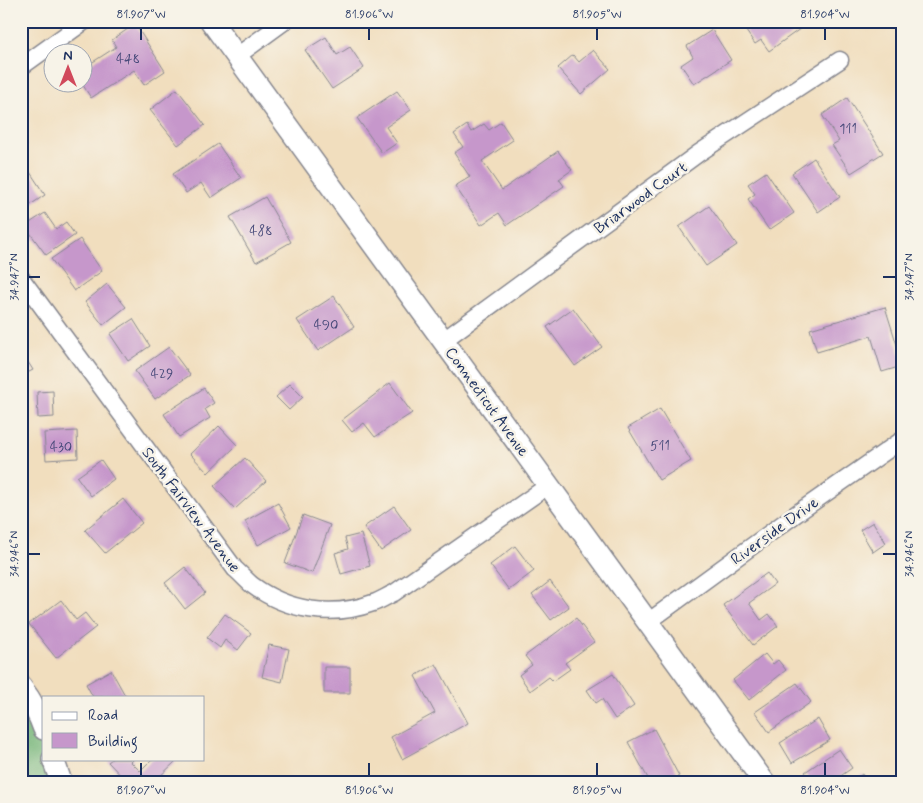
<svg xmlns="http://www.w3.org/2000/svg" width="923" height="803" viewBox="0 0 923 803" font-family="Mynerve,sans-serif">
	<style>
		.forest { fill: #72b477; stroke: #46726a }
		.building { fill: #c697cb }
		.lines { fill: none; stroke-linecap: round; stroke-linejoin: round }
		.minor-casing { stroke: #86868e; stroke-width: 19 }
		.tertiary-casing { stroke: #86868e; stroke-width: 24 }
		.minor { stroke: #fff; stroke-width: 16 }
		.tertiary { stroke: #fff; stroke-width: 21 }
		.ticks { fill: none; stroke: #1b2f5e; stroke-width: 2 }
		.labels { text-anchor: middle; stroke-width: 5; stroke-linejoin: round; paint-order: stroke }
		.number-label { font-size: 14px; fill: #464979 }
		.street-label { font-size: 16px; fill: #1b2f5e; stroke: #f7f3e8 }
		.neatline { fill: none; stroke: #1b2f5e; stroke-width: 2 }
		.ticks-label { font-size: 12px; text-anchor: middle; fill: #1b2f5e }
	</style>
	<rect width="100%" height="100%" fill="#f7f3e8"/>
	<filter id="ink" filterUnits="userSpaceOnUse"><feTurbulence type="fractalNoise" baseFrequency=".02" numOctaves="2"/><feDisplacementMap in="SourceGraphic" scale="10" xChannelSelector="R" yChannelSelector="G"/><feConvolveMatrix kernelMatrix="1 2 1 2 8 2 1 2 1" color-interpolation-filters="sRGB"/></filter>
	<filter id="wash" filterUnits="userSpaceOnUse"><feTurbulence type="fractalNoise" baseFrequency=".0096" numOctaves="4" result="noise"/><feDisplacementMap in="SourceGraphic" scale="20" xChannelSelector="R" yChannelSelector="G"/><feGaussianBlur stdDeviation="1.12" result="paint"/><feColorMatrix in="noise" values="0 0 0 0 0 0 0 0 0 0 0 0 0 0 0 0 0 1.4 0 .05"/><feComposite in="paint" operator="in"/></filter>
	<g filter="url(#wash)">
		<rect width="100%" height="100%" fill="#f1debe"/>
		<path class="forest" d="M21,687L44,729V759L61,782H21Z"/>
		<g id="blocks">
			<path class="building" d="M739,21H811L769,51L761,40L755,44Z
				M135,24L165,71L144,85L134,70L91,98L81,82H82V69L116,47L112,40Z
				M712,30L731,60L694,84L681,65L693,57L687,46Z
				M326,37L337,55L350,47L364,68L332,89L305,50Z
				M593,50L610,69L581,94L558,68L573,55L579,62Z
				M177,89L205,125L178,145L150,110Z
				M397,91L411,110L386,127L397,143L382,153L357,118Z
				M847,98L883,153L851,173L832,145L839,141L822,115Z
				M501,122L513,140L482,161L502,190L558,151L572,170L559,179L564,186L507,225L499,213L481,225L455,186L470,177L454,153L463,147L454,134L467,125L471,132L484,124L489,130Z
				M21,137L27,146L21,150Z
				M218,144L241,178L211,198L201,183L186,193L173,174Z
				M814,158L840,197L818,212L792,173Z
				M28,169L45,195L21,211V174Z
				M766,172L794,213L769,230L748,199L755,194L748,184Z
				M265,197L291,242L256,262L230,217Z
				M709,206L737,245L706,266L679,227Z
				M45,213L56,229L66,222L75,235L46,255L25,226Z
				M80,239L102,271L74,291L51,259Z
				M107,284L126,307L103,325L85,302Z
				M334,296L354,327L318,351L297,320Z
				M885,307L902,361V366L882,372L871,336L817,352L810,329Z
				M573,308L602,347L575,366L547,327Z
				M133,319L150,346L128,361L110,334Z
				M169,347L190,375L155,399L135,371Z
				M21,351L33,370L21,376Z
				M390,383L412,413L375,437L364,423L352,432L342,420Z
				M290,384L303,397L289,410L276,397Z
				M204,388L214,403L205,409L210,418L179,437L164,414Z
				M53,391L54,417L38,418L37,392Z
				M660,409L691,461L659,480L628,428Z
				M219,426L237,445L208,473L190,454Z
				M77,431L78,458L46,460L44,433Z
				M245,458L266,481L235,509L214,486Z
				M101,460L114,479L91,496L77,477Z
				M123,499L142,523L105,553L85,530Z
				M278,503L291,527L258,545L245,521Z
				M394,506L411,530L381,551L364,527Z
				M303,515L330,525L312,573L285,563Z
				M873,522L886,543L873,552L860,530Z
				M361,534L370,566L341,574L335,553L348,549L345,538Z
				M515,546L534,571L509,590L490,565Z
				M185,567L205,593L185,609L165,583Z
				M767,573L775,584L749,603L761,620L769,614L778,626L753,645L723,605Z
				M550,581L569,607L551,620L532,595Z
				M61,600L76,620L85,613L96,627L56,658L29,624Z
				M225,614L251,633L238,650L225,640L220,648L207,638Z
				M576,618L594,642L565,663L570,669L553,681L549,677L530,691L519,675L532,665L525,656Z
				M269,645L289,649L282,682L262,677Z
				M765,654L773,664L778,660L786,670L749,700L733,680Z
				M436,664L468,723L402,759L391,737L435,713L415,676Z
				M324,667H350V693H324Z
				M111,670L126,697H93L86,684Z
				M613,674L634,706L615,719L602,699L596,703L587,690Z
				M797,683L811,702L769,732L755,712Z
				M818,719L830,740L792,763L780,743Z
				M654,729L679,776L668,782H650L628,742Z
				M839,749L852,768L832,782H812L805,772Z
				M112,759H134L131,762L140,771L152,759H175L176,761L154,782H127L108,762Z
				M862,774L867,782H851Z
				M204,776L209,782H196Z"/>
		</g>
	</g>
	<g filter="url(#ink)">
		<use href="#blocks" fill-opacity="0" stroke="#86868e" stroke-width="1"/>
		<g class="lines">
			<defs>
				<path id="minor" d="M237,56L285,21
					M21,67L85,21
					M21,278L235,569C241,574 246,580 252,585C287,611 332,618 373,603C380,601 387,596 394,593L549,485
					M444,340L699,153L840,60
					M648,622L796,514L902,440"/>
				<path id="tertiary" d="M211,21L764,782
					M21,687C31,700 39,714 44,729
					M53,759L61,782"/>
			</defs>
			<use href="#minor" class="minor-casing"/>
			<use href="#tertiary" class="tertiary-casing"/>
			<use href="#minor" class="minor"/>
			<use href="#tertiary" class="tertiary"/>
		</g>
	</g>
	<path class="ticks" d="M141,28V40M369,28V40M597,28V40M825,28V40M28,277H40M883,277H896M28,554H40M883,554H896M141,763V776M369,763V776M597,763V776M825,763V776"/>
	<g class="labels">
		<g class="number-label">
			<text x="128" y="63">448</text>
			<text x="848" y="133">111</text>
			<text x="261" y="235">488</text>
			<text x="326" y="329">490</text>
			<text x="162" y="378">429</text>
			<text x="660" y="450">511</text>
			<text x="61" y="451">430</text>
		</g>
		<g class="street-label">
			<text transform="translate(640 197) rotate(-36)" y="6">Briarwood Court</text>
			<text transform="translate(488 401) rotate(54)" y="6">Connecticut Avenue</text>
			<text transform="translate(192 509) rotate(53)" y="6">South Fairview Avenue</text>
			<text transform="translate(774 530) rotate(-36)" y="6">Riverside Drive</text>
		</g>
	</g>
	<rect width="923" height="803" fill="none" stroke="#f7f3e8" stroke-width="55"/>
	<rect x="42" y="696" width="162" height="65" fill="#f7f3e8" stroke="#9fa5b1"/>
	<rect x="52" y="712" width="25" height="8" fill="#ffffff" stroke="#9fa5b1"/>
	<text x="88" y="720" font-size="15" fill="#1b2f5e">Road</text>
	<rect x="52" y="733" width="25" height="15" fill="#c697cb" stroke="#9fa5b1"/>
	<text x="88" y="746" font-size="15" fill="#1b2f5e">Building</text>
	<g transform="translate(68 68)"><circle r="24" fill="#f7f3e8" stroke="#9fa5b1"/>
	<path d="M0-4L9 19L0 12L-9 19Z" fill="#d1495b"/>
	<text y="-8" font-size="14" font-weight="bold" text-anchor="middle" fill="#1b2f5e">N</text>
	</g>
	<rect x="28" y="28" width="868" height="748" class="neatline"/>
	<g class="ticks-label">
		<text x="141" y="18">81.907°W</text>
		<text x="369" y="18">81.906°W</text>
		<text x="597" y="18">81.905°W</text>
		<text x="825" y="18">81.904°W</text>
		<text transform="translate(14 277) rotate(-90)" y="4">34.947°N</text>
		<text transform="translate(909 277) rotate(-90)" y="4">34.947°N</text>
		<text transform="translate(14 554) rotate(-90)" y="4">34.946°N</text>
		<text transform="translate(909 554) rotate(-90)" y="4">34.946°N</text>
		<text x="141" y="794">81.907°W</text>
		<text x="369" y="794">81.906°W</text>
		<text x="597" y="794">81.905°W</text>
		<text x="825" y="794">81.904°W</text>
	</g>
</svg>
